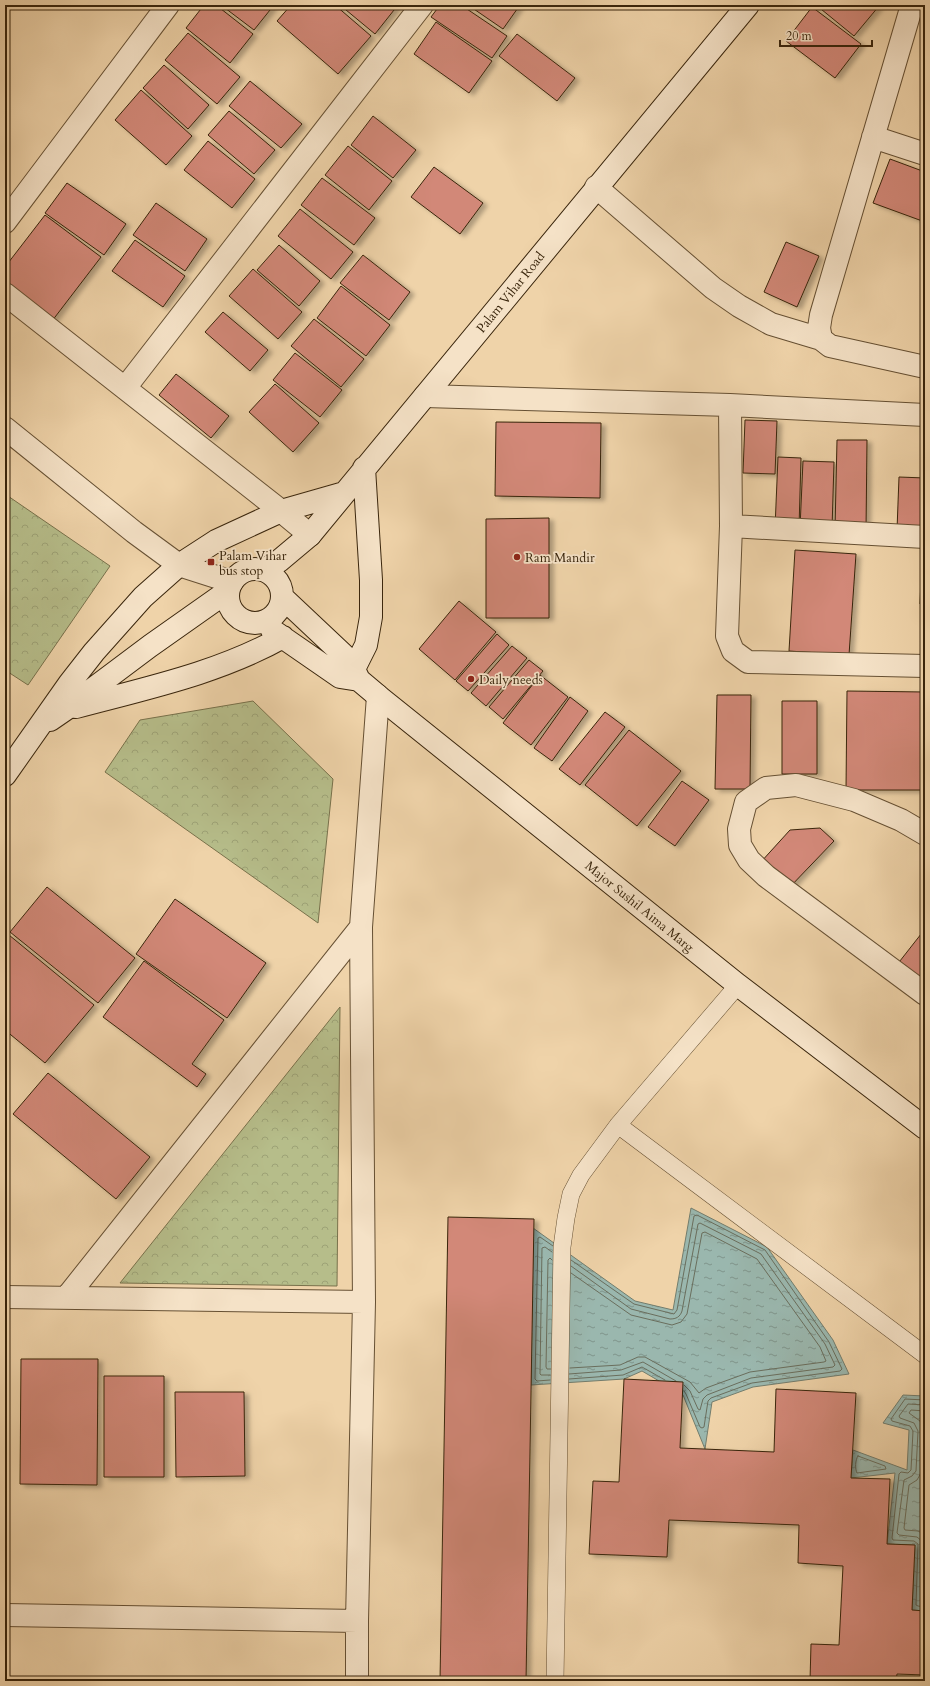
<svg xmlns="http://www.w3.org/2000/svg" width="930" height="1686" viewBox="0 0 930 1686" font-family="Cardo,serif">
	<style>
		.forest { fill: url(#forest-crowns); stroke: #78714b }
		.water { fill: url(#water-ripples); stroke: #737d6d }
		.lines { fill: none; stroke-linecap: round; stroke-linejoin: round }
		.shore { stroke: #6a6e5d; stroke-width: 1 }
		.building { fill: #d28878; stroke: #39250c; filter: url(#shadow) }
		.lane-casing { stroke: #665033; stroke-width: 18 }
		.street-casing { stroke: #665033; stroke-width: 24 }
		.secondary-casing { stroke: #39250c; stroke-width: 24 }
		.lane { stroke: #f5e2c7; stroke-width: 17 }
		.street { stroke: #f5e2c7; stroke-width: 22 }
		.secondary { stroke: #f5e2c7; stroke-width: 22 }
		.poi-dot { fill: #8f2418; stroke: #f5e2c7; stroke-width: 1.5 }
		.labels { text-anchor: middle; stroke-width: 3.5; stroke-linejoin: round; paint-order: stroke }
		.street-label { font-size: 13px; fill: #39250c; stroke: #f5e2c7 }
		.poi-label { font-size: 13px; fill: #39250c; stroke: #f5e2c7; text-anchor: start }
	</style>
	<defs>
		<pattern id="forest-crowns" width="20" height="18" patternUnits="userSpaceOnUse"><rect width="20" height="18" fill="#b6bd8a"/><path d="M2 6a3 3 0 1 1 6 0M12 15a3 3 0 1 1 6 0" fill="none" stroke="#9da276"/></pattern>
		<pattern id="water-ripples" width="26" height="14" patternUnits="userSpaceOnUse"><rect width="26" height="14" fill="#9ab7ae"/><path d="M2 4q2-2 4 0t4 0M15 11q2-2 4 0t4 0" fill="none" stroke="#7f958c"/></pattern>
		<filter id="shadow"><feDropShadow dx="4.5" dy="2.5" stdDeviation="2" flood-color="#0004"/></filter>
	</defs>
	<rect width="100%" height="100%" fill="#efd3a9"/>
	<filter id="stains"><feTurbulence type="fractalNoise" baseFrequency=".005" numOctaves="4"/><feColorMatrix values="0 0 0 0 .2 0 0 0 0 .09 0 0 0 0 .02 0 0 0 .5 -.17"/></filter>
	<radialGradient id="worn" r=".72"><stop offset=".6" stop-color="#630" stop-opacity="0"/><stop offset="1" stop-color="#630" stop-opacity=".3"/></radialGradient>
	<path class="forest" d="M5,494L110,566L28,685L5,670Z
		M253,701L333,779L318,923L105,772L140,720Z
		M340,1007L337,1286L120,1283Z"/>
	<path class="water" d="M691,1208L767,1247L833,1340L849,1374L753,1387L712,1402L705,1449L683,1395L642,1371L624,1379L531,1385L533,1228L635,1301L673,1310Z
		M903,1395L925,1396V1611L912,1610L915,1545L887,1544L895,1473L851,1478L853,1450L907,1470L909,1430L883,1423Z"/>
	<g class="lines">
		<path class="shore" d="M571,1260L634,1304L674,1314L677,1310L694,1216L697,1215L765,1250L829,1342L842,1369L840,1371L752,1383L711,1398L708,1401L704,1427L702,1428L700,1427L686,1394L684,1391
			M571,1266L631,1309L670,1319C676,1319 680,1317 682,1311L698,1224L700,1223L761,1254L825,1344L835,1365L833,1367L751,1378L707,1395L703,1399L700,1410L698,1409L690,1391L684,1385
			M570,1368L620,1365L638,1357H645L690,1382L699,1393L706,1388L750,1372L824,1362L826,1361L820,1347L757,1259L705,1232L702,1233L687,1314L681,1322L672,1325L631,1315L571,1273
			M551,1369H547L546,1367L548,1260L550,1258L552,1260
			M569,1374L621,1370L643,1362L676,1381
			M550,1375H541L540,1374L542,1248L545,1247L552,1252
			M569,1379L623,1375L642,1367L665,1380
			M550,1380L537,1381L535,1379L538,1238L540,1237L553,1246
			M925,1400L905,1399L891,1419L892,1421L910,1426L913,1431L911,1470L908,1473L901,1472L899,1474L892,1538L893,1540L914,1541L918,1544L916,1605L918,1606L925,1607
			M925,1405L908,1404L899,1416L900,1418L914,1423L918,1431L916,1471L912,1476L904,1480L897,1533L899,1535L917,1537L923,1542L921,1600L925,1602
			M925,1411L911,1410L909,1413L920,1421L924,1431L921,1473L917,1480L909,1485L904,1528L905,1530L918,1531L925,1535
			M858,1456L885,1466L886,1469L857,1473C855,1469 855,1460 858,1456Z"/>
	</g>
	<path class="building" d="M204,5H216L253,34L230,63L186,28Z
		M221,5H274L254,30Z
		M291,5H335L371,36L338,74L277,21Z
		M340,5H398L375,34Z
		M440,5H461L507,36L492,58L431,17Z
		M468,5H520L503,29Z
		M816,5H878L879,6L854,36Z
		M812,7L861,44L835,78L786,41Z
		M436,22L492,61L469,93L414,54Z
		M188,33L240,77L217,104L165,60Z
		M517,34L575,78L557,101L499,56Z
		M164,65L209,105L188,129L143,88Z
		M250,81L302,124L281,148L229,106Z
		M141,90L192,136L166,165L115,120Z
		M229,111L275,150L254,174L208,135Z
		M373,116L416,150L393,178L351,145Z
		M208,141L255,179L232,208L184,170Z
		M348,146L392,181L369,210L325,175Z
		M890,159L925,172V222L873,203Z
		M434,167L483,203L460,234L411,197Z
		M322,178L375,218L354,245L301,205Z
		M67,183L126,224L104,255L45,213Z
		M156,203L207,239L185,271L133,235Z
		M300,209L353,252L331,279L278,236Z
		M45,215L101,257L52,321L5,286V267Z
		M135,240L185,276L163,307L112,271Z
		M786,242L819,256L797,307L764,292Z
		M279,245L320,281L299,306L257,270Z
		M363,255L410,292L389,320L340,283Z
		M253,269L302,312L278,339L229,296Z
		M341,286L390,325L366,356L317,318Z
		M223,312L268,350L250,371L205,332Z
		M314,319L364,359L341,387L291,346Z
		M295,353L342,390L320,417L273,380Z
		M176,374L229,416L211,438L159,395Z
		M275,384L319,423L293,452L249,412Z
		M745,420L777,421L775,474L743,473Z
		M496,422L601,423L600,498L495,496Z
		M837,440H867L866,531L835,530Z
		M778,457L801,458L799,528H775Z
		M803,461L834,462L832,529L800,528Z
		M899,477L925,478L922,531L897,530Z
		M549,518V618H486V519Z
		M795,550L856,554L849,655L789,651Z
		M922,555H925V604H920Z
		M459,601L496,632L455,680L419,649Z
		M497,634L509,645L468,691L456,681Z
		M512,646L527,658L486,706L471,693Z
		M529,660L543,671L503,719L489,707Z
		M540,675L568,697L531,745L503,723Z
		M847,691L925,692V790H846Z
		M717,695H751L750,789H715Z
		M570,697L588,711L552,761L534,748Z
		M782,701H817V774H782Z
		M605,712L625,727L580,785L559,769Z
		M629,730L681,771L637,826L585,785Z
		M682,781L709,800L675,846L648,827Z
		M820,828L834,841L788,889L760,863L790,830Z
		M47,887L135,958L98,1003L10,932Z
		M175,899L266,963L227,1018L136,954Z
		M925,929V988L896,966Z
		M9,935L94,1005L45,1063L5,1030V940Z
		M144,961L224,1020L192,1064L206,1074L197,1087L103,1017Z
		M48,1073L150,1157L116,1199L13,1114Z
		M448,1217L534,1219L526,1681H440Z
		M21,1359H98L97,1485L20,1484Z
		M104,1376H164V1477H104Z
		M624,1379L683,1382L680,1448L774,1452L776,1389L856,1393L851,1478L890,1479L887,1544L915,1545L912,1610L925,1611V1675L897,1674L896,1681H810L811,1644L839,1645L843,1566L798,1563L799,1525L669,1520L667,1557L589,1554L593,1481L619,1482Z
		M175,1392H244L245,1476L176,1477Z"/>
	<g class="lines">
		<defs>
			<path id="lane" d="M618,1125L925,1355
				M555,1681L562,1247L566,1218L571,1194L581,1175L618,1125L738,985"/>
			<path id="street" d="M873,137L925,154
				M596,187L713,288L739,306L771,324L821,339L830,346L925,367
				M5,222L168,5
				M5,294L281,511L310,535
				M821,339L819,328L821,315L912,5
				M125,388L422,5
				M425,396L730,405L925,415
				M730,405L731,526L727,636L733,651L748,662L925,666
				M5,428L134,532L179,565L232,582
				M731,526L925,537
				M925,834L901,820L854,800L796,785L766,788L746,802L739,829L740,845L749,860L766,876L925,994
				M5,1297L364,1302
				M66,1298L361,927
				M5,1615L357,1621
				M357,1681V1621L364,1302L361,927L378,696"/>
			<path id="secondary" d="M228 596a27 27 0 1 1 54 0a27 27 0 1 1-54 0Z
				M264,570L279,561L310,535L748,5
				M282,597L350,661L359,680L378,696L738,985L925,1128
				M272,630L340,677L359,680
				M354,669L366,645L371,617V580L364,468
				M76,707C147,688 219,673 283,637
				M50,720L66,709L150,646L228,591
				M5,775L69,684L94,652L143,597L179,565L216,541L281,511L344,493"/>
		</defs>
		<use href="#lane" class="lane-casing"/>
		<use href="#street" class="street-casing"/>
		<use href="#secondary" class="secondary-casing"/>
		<use href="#lane" class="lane"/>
		<use href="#street" class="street"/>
		<use href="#secondary" class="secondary"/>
	</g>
	<g class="poi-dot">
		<circle cx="517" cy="557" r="4"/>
		<rect x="207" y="558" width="8" height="8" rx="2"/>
		<circle cx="471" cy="679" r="4"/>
	</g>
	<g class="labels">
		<g class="street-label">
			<text transform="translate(510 292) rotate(-51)" y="5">Palam Vihar Road</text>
			<text transform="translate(640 906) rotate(39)" y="5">Major Sushil Aima Marg</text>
		</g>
		<g class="poi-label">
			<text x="219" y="560">Palam Vihar<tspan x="219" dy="15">bus stop</tspan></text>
			<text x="525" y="562">Ram Mandir</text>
			<text x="479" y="684">Daily needs</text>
		</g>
	</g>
	<rect width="930" height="1686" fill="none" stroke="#efd3a9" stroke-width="20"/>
	<rect x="6" y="6" width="918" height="1674" fill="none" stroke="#39250c" stroke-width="2"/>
	<rect x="10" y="10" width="910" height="1666" fill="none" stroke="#39250c"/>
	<path d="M780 40v6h92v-6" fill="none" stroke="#39250c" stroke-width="2"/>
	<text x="786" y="40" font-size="12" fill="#39250c" stroke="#f5e2c7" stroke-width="3" paint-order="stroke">20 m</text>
	<rect width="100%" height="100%" filter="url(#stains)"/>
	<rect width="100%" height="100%" fill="url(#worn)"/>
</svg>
